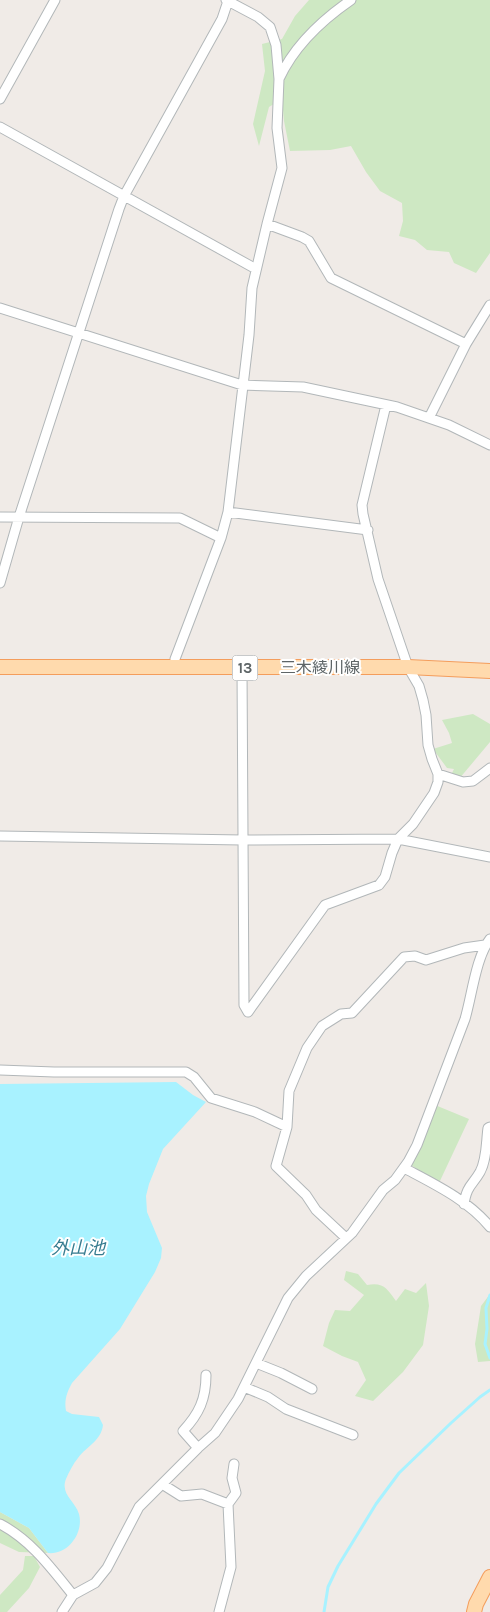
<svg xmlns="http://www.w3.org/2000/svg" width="490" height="1612" viewBox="0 0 490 1612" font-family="Karla,'Noto Sans JP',sans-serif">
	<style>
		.green { fill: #cee8c3 }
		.water { fill: #a8f2ff }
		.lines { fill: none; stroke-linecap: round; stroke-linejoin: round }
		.stream { stroke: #a8f2ff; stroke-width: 3 }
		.minor-casing { stroke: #b2b7b9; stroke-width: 11 }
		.primary-casing { stroke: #f49d5c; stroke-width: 16 }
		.minor { stroke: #fff; stroke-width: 9 }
		.primary { stroke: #ffdaad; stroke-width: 14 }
		.labels { text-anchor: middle; stroke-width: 4; stroke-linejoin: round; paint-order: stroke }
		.shield { fill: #fff; stroke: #8e9395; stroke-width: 1 }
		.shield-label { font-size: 15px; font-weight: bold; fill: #5e6567 }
		.street-label { font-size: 16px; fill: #5e6567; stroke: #fff }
		.water-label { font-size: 18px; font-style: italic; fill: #377c90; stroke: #fff }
	</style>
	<rect width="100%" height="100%" fill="#f0ebe7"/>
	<path class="green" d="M309,0H490V253L476,273L454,263L449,252L427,250L415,240L399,236L403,221L402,203L380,191L366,172L351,146L330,150L290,151L284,121L282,99L269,107L259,146L253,124L265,71L262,44L282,39L295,16Z
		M473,714L490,724V742L459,779L452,773L454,769L447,768L433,749L452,743L449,733L442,720Z
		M435,1105L469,1119L439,1183L411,1165Z
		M346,1271L358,1274L367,1285C384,1282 387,1289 396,1301L405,1289L416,1293L426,1283L429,1306L423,1345L403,1372L373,1401L355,1396L366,1380L358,1362L342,1356L323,1346L329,1323L335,1310L350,1311L364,1295L344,1280Z
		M490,1294V1361L478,1362L475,1344L481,1306Z
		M0,1512L29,1528L48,1553L19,1552L0,1543Z
		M25,1556H34L40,1567L29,1588L7,1612H0V1595L23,1570Z"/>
	<path class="water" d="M176,1082L193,1095L206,1102L163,1149L149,1184L146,1196L147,1212L162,1248L161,1258L155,1272L120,1329L72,1383C67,1392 64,1400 66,1411L72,1414L99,1417L103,1425C101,1441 87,1446 78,1458C73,1464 69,1472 66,1479C60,1494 75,1501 79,1514C84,1533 68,1555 48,1553L29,1528L0,1512V1084Z"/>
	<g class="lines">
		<path class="stream" d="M490,1295L486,1308L487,1329L485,1344L490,1358
			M324,1612L328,1587L338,1566L376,1504L399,1473L451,1423L480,1397L490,1390"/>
		<defs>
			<path id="minor" d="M279,79C294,46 322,20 351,0
				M0,99L55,0
				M0,127L256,269
				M267,224L302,237L309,241L331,278L466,344
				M0,308L242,385L303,387L397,407L449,425L490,445
				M429,418L466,344L490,305
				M228,512L368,530
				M0,517L180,518L221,538
				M0,583L19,517L119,209L124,196L222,19L228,1
				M175,667V659L221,538L228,512L249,335L252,288L267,224L282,168L277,128L279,79L276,45L270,27L258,17L226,0
				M242,668L244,1005L248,1012
				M438,774L463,782L473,781L490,768
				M0,836L242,840L398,839L490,857
				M248,1012L325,905L379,885L385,877L392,853L398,839L413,824L434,793L438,782V774L432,759L428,745L426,715L423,700L419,686L408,667L378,579L363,514L362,505L386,405
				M0,1070L54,1072H186L194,1077L211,1098L255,1112L287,1127
				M404,1168C434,1184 468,1200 490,1227
				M464,1204C467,1185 472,1186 480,1172C487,1159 486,1142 488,1128L490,1127
				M346,1238L316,1210L306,1195L276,1166L287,1127L289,1091L307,1048L322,1026L341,1014L352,1013L404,957L415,956L426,960L464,948L485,945
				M256,1363L281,1373L312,1389
				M244,1387L268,1397L286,1409L353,1435
				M198,1448L183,1431C199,1414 206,1399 206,1375
				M162,1484L181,1496L202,1494L228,1504
				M0,1524C31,1540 52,1569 73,1595
				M62,1612L73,1595L95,1583L107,1568L139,1507L198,1448L215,1433L238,1399L288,1298L306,1276L352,1233L383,1190L395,1180L408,1162L417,1145L465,1019C472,995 476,957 490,939
				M219,1612L231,1567L228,1504L236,1493L232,1478L234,1464"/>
			<path id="primary" d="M0,667H408L490,671
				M474,1612L476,1604L490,1577"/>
		</defs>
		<use href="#minor" class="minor-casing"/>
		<use href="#primary" class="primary-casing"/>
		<use href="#minor" class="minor"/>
		<use href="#primary" class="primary"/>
	</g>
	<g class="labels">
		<rect class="shield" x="232.5" y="655.5" width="25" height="25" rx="4"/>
		<g class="shield-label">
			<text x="245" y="673">13</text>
		</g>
		<g class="street-label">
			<text x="320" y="673">三木綾川線</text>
		</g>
		<g class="water-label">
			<text x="78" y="1254">外山池</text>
		</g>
	</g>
</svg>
